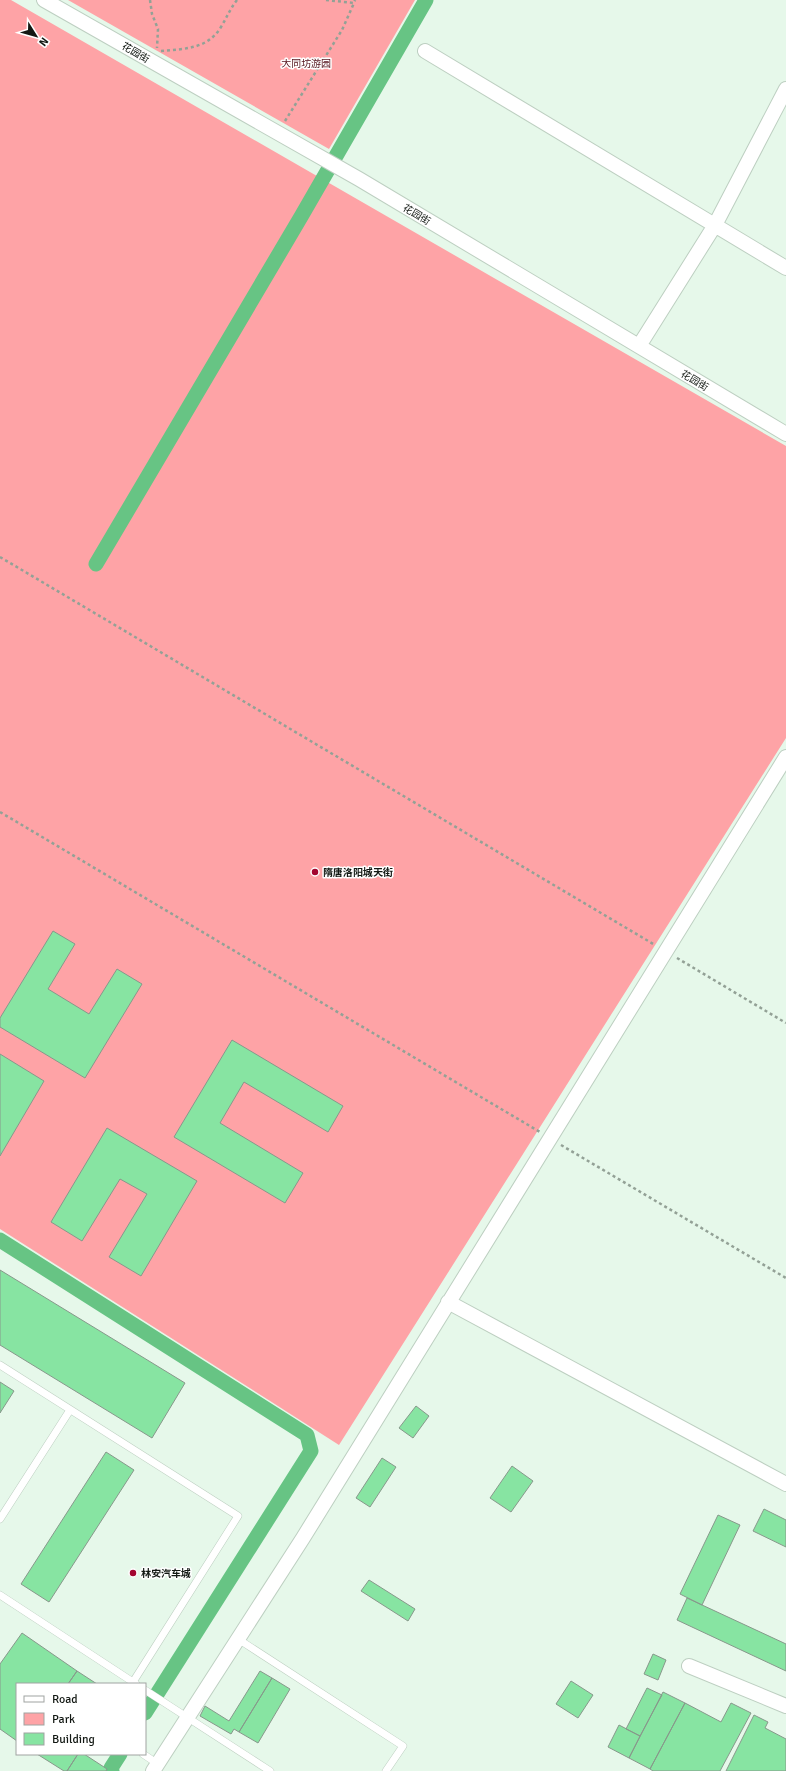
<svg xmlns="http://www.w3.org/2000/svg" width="786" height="1771" viewBox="0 0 786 1771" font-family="Signika,'Noto Sans SC',sans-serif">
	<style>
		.green { fill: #fea3a6 }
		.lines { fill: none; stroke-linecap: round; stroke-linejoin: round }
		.canal { stroke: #67c484; stroke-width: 15 }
		.building { fill: #87e4a2; stroke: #87988b }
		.lane-casing { stroke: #bdcfc1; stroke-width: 8 }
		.street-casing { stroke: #bdcfc1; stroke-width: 16 }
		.path { stroke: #93a196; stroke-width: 2.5; stroke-dasharray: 3 3; stroke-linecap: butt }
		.lane { stroke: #fff; stroke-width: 7 }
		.street { stroke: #fff; stroke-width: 14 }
		.poi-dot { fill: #a3052f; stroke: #fff; stroke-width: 1.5 }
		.labels { text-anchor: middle; stroke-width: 3; stroke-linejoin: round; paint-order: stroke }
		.street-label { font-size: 10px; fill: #121813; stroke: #fff }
		.park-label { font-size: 10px; fill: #52111a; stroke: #fff }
		.poi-label { font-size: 10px; font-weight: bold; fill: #121813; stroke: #fff; text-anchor: start }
	</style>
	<rect width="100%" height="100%" fill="#e6f8ea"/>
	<path class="green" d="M0,0H11L786,446V738L339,1445L0,1229Z
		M68,0H415L329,149Z"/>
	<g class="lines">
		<path class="canal" d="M96,564L302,215L426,0
			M0,1240L307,1435L311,1451L145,1713
			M112,1771L111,1768L120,1754"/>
	</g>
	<path class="building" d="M53,931L75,944L48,989L89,1014L117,969L142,984L85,1078L0,1027V1018Z
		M232,1040L343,1106L328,1132L244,1082L220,1123L303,1173L285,1203L174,1137Z
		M0,1054L44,1081L0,1156Z
		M107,1128L197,1181L141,1276L109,1257L147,1194L120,1179L82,1241L51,1222Z
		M0,1270L185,1383L152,1438L0,1345Z
		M0,1382L14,1391L0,1413Z
		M416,1406L429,1416L413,1438L399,1428Z
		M106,1452L134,1470L49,1602L21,1584Z
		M382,1458L396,1467L370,1507L356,1498Z
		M512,1466L533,1481L511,1512L490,1498Z
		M764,1509L786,1520V1547L753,1531Z
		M718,1515L740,1525L702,1605L680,1594Z
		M369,1580L415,1609L408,1621L361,1591Z
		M687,1598L786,1644V1671L677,1620Z
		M22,1633L77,1671L68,1684H17V1741L0,1729V1664Z
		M653,1654L666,1660L658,1680L644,1674Z
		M77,1671L97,1684H68Z
		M260,1671L272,1678L239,1732L234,1729L231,1734L200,1716L205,1706L229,1721Z
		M272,1678L290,1689L258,1743L239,1732Z
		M571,1681L593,1695L578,1718L556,1704Z
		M647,1688L662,1695L640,1736L626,1729Z
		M663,1692L685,1703L650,1769L629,1758Z
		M685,1703L721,1722L731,1703L751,1713L720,1771H653L650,1769Z
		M754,1715L768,1722L765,1728L786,1739V1771H726Z
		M619,1725L640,1736L629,1758L608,1747Z
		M37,1754H78L67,1771H64Z
		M78,1754H84L107,1769L106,1771H67Z"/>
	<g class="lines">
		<defs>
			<path id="lane" d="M0,1365L238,1516L133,1682
				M0,1519L70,1410
				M0,1595L136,1684
				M238,1639L403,1746L386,1771
				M145,1690L270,1771
				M143,1754L158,1764"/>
			<path id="street" d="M44,0L359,179L786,434
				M425,51L786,268
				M639,346L715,225L786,89
				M448,1302L786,1484
				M689,1666L786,1706
				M153,1771L303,1538L786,757"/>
		</defs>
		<use href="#lane" class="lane-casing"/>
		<use href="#street" class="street-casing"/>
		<path class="path" d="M150,0L152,14L158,29L157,48
			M326,0L354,3L355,0
			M161,51C184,49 208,49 221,27C227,17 230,9 237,0
			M285,121L342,30L354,3
			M0,557L655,945
			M0,812L540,1132
			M677,958L786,1023
			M561,1145L786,1278"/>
		<use href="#lane" class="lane"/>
		<use href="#street" class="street"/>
	</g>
	<g class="poi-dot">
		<circle cx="315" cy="872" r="4"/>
		<circle cx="133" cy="1573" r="4"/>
	</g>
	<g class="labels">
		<g class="street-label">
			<text transform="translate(136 52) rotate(30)" y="4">花园街</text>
			<text transform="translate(417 214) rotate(31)" y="4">花园街</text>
			<text transform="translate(695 380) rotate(31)" y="4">花园街</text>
		</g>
		<g class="park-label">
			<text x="306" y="67">大同坊游园</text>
		</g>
		<g class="poi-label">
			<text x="323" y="876">隋唐洛阳城天街</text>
			<text x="141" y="1577">林安汽车城</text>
		</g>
	</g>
	<rect x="16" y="1683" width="130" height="72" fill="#ffffff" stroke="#a0a3a1"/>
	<rect x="24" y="1696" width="20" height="6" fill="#ffffff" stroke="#a0a3a1"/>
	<text x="52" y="1703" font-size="12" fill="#121813">Road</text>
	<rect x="24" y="1713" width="20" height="12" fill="#fea3a6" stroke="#a0a3a1"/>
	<text x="52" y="1723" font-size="12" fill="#121813">Park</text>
	<rect x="24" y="1733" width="20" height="12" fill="#87e4a2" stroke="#a0a3a1"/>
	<text x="52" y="1743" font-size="12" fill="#121813">Building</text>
	<g transform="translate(36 36) rotate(127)" stroke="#ffffff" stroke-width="3" paint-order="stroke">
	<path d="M0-3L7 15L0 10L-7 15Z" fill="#121813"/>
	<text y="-6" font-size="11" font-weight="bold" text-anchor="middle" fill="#121813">N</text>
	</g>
</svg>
